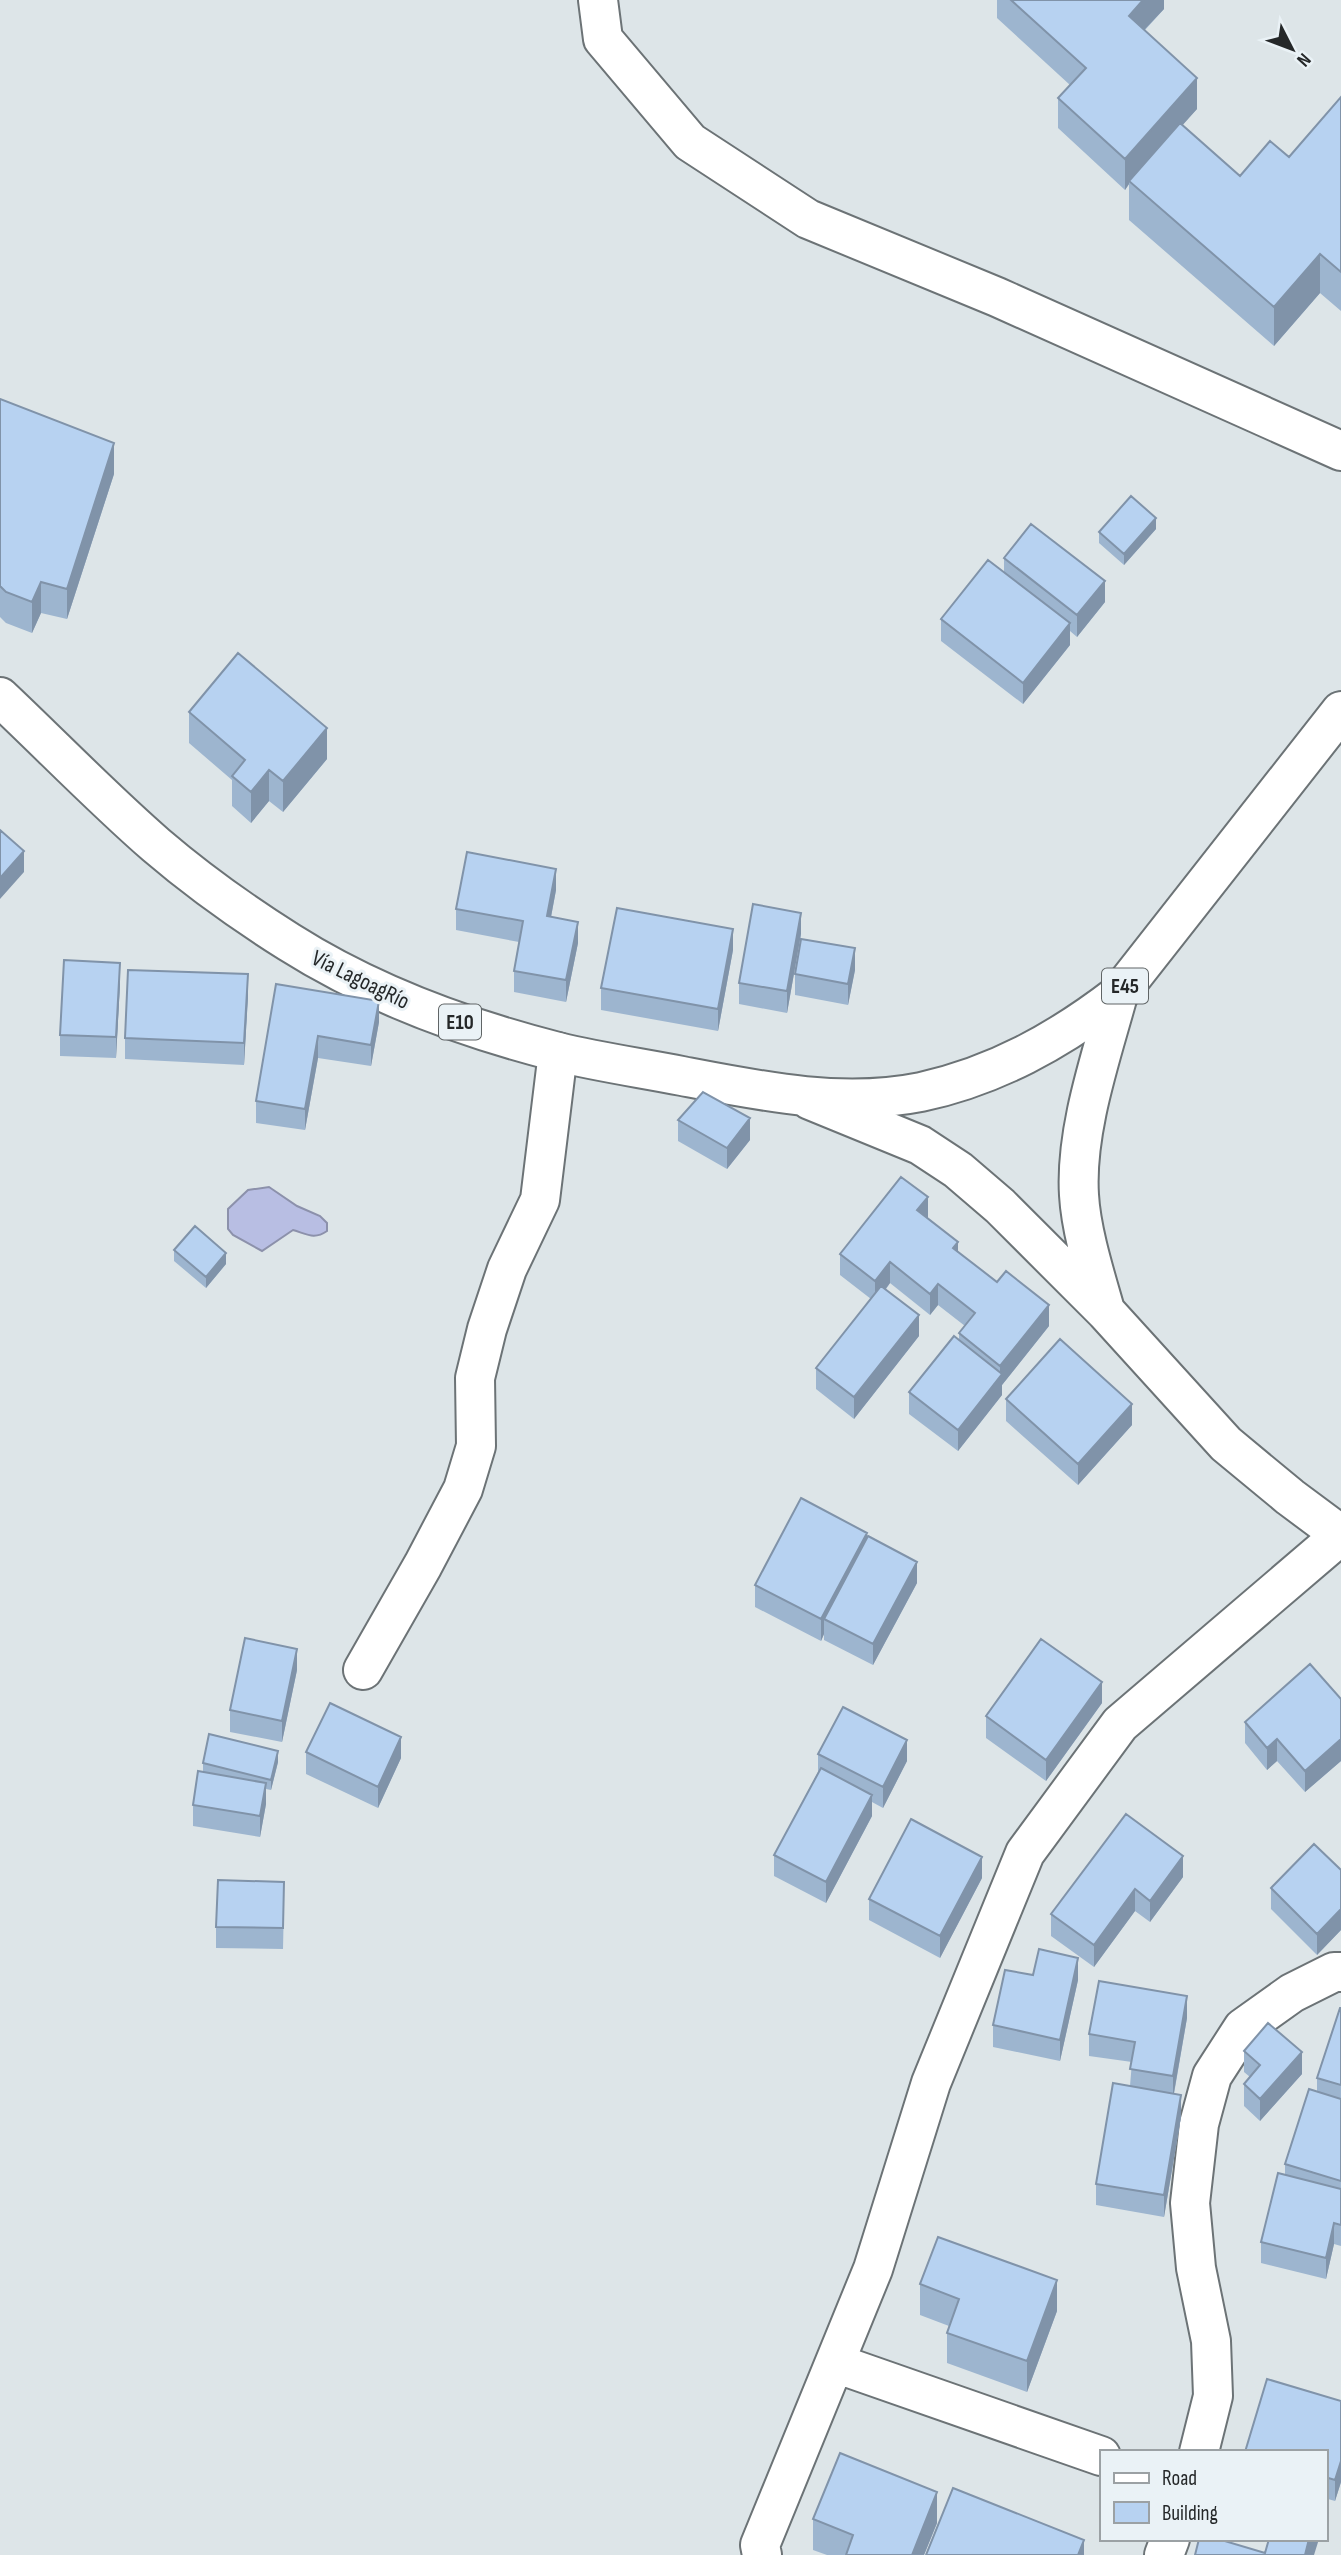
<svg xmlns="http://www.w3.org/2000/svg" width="1341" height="2555" viewBox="0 0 1341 2555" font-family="'Sofia Sans Condensed',sans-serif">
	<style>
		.water { fill: #b8bee3; stroke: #8c91ab; stroke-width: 2 }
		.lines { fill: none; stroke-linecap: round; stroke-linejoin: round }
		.minor-casing { stroke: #6c7376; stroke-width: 42 }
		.major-casing { stroke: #6c7376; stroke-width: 42 }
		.highway-casing { stroke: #6c7376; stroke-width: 42 }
		.minor { stroke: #fff; stroke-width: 38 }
		.major { stroke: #fff; stroke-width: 38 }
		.highway { stroke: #fff; stroke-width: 38 }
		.wall { fill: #9db5cf }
		.shaded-wall { fill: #8093a9 }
		.building { fill: #b7d2f1; stroke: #8093a9; stroke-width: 2 }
		.labels { text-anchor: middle; stroke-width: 6; stroke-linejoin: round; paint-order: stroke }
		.shield { fill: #eaf2f6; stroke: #606566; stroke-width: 2 }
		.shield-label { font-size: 21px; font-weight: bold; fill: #252829 }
		.street-label { font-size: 23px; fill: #252829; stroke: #eaf2f6 }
	</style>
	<rect width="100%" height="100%" fill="#dde5e8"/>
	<path class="water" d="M269,1187L297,1206L320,1216L327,1223V1231C314,1240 307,1234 293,1230L262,1251L233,1235L228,1229V1209L248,1190Z"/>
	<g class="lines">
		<defs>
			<path id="minor" d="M598,0L603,39L690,142L808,219L997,297L1341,451
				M363,1670L423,1565L463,1489L476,1446L475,1378L487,1329L507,1269L540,1200L558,1052
				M835,2363L1101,2456
				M1199,2452L1213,2396L1211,2341L1196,2268L1190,2203L1199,2124L1212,2076L1243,2028L1292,1993L1334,1972H1341
				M762,2555L760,2545L873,2269L931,2083L1025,1853L1120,1724L1341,1535
				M1164,2555L1170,2539"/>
			<path id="major" d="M810,1100L920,1145L958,1170L1000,1206L1106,1312L1226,1444L1290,1497L1341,1535
				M1105,1310C1095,1275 1081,1231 1079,1195C1075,1131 1101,1057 1118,995"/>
			<path id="highway" d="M0,697C52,746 102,798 156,845C198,881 243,913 289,942C371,994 464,1028 558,1052C599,1062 641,1068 682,1076C760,1091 842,1108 921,1092C995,1076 1058,1041 1118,995L1341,711"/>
		</defs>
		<use href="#minor" class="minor-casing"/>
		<use href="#major" class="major-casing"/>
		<use href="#highway" class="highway-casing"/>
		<use href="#minor" class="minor"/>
		<use href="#major" class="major"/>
		<use href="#highway" class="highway"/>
	</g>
	<path class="wall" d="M997,0H1164V9L1145,30L1197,109L1182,125L1240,176L1289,157L1341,97V311L1320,293L1274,346L1129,220V184L1125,190L1058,128V98L1070,85L997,18Z
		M0,399L114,474L67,619L41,613L32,633L6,623L0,617Z
		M1156,529L1124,565L1099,543V532Z
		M1004,558L1105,602L1077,637L1070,631V645L1023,704L941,641V619L1004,573Z
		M189,712L327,759L283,812L269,801L251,823L232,806V780L189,743Z
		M556,890L551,917L578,943L566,1002L514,992V971L519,942L456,930V909Z
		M801,934L787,1013L739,1004V983Z
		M733,950L718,1031L601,1010V988Z
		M855,970L848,1005L795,995V974Z
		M120,984L116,1058L60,1056V1035Z
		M276,984L379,1022L371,1066L318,1058L305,1130L256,1123V1101Z
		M248,996L244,1065L125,1059V1038Z
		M678,1120L750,1140L727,1169L678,1141Z
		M174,1250L226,1264L206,1288L174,1261Z
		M958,1252L1049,1326L1002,1385V1395L958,1451L909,1414V1392L959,1341V1333L965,1326L938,1305L930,1315L890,1283L886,1289L919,1336L854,1419L816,1389V1368L871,1299L840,1275V1254Z
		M1006,1399L1132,1425L1078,1485L1006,1421Z
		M867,1538L917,1583L873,1665L824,1640V1634L821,1641L755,1607V1585Z
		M297,1670L282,1742L230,1732V1710Z
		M1341,1699V1761L1305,1792L1277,1761L1267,1770L1245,1743V1722Z
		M1102,1703L1046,1781L986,1738V1716Z
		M306,1752L401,1758L378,1808L306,1774Z
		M818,1754L907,1761L883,1808L872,1802V1816L826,1903L774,1876V1855L818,1772Z
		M278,1762L271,1790L266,1789V1804L260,1837L193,1826V1805L203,1772V1763Z
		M1126,1814L1183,1877L1150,1922L1135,1911L1094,1967L1051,1936V1914Z
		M1341,1870V1930L1317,1955L1271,1909V1888Z
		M982,1878L940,1958L869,1920V1899Z
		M284,1903L283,1949L216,1948V1927Z
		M1033,1975L1078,1980L1060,2061L993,2047V2025Z
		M1341,2008V2246L1334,2244L1326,2279L1261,2263V2242L1285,2175V2164L1317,2091V2078Z
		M1187,2018L1174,2094L1181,2117L1164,2217L1096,2205V2184L1130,2086L1132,2062L1089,2056V2034Z
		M1244,2051L1302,2074L1260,2121L1244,2106V2084L1250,2077L1244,2072Z
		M920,2284L1057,2311L1027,2392L947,2363V2333L949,2326L920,2315Z
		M1341,2401V2482L1335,2501L1328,2499V2510L1325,2518V2452Z
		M813,2519L937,2523L924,2555H827L813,2550Z"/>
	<path class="shaded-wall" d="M1143,0H1164V9L1129,46V16Z
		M1197,78V109L1131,183L1129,181V184L1125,190V159Z
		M1320,254V293L1274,346V307Z
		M114,443V474L67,619V589Z
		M1156,518V529L1124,565V554Z
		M1105,581V602L1077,637V615Z
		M41,582V613L32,633V602Z
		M1070,623V645L1023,704V683Z
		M327,728V759L283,812V781Z
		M269,770V801L251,823V792Z
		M24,851V872L0,899V878Z
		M556,869V890L547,938V916Z
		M801,913V934L787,1013V991Z
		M578,922V943L566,1002V980Z
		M733,929V950L718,1031V1009Z
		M855,948V970L848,1005V984Z
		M120,963V984L116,1058V1037Z
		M248,974V996L244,1065V1043Z
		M379,1001V1022L371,1066V1045Z
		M318,1036V1058L305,1130V1109Z
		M750,1118V1140L727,1169V1148Z
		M928,1197V1219L917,1210Z
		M958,1242V1264L953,1248Z
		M226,1253V1264L206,1288V1277Z
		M890,1262V1283L875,1303V1281Z
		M938,1284V1305L930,1315V1294Z
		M1049,1305V1326L1002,1385V1395L958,1451V1430L1000,1377V1366Z
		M919,1315V1336L854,1419V1397Z
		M1132,1404V1425L1078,1485V1464Z
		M867,1533V1554L824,1619V1634L821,1641V1619Z
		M917,1562V1583L873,1665V1644Z
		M297,1649V1670L282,1742V1721Z
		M1102,1682V1703L1046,1781V1760Z
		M401,1737V1758L378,1808V1787Z
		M1277,1739V1761L1267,1770V1748Z
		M1341,1739V1761L1305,1792V1771Z
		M907,1740V1761L883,1808V1787Z
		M278,1751V1762L271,1790V1780Z
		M266,1783V1804L260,1837V1816Z
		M872,1795V1816L826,1903V1882Z
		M1183,1856V1877L1150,1922V1901Z
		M982,1857V1878L940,1958V1936Z
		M1135,1889V1911L1094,1967V1945Z
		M1341,1909V1930L1317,1955V1934Z
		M1078,1958V1980L1060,2061V2040Z
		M1187,1996V2018L1173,2098V2076Z
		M1302,2052V2074L1260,2121V2099Z
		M1181,2095V2117L1164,2217V2195Z
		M1334,2223V2244L1326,2279V2258Z
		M1057,2280V2311L1027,2392V2361Z
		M1341,2461V2482L1335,2501V2480Z
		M1328,2479V2510L1325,2518V2487Z
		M937,2492V2523L924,2555H912Z
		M1309,2539H1319L1314,2555H1305Z
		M1084,2540V2555H1078Z"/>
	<path class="building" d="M1011,0H1143L1129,16L1197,78L1125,159L1058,98L1086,68Z
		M1341,97V272L1320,254L1274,307L1129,181L1180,123L1240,176L1270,141L1289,157Z
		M0,399L114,443L67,589L41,582L32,602L6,592L0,586Z
		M1131,496L1156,518L1124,554L1099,532Z
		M1031,524L1105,581L1077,615L1004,558Z
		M988,560L1070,623L1023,683L941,619Z
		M238,653L327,728L283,781L269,770L251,792L232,776L245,760L189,712Z
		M0,830L24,851L0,878Z
		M467,852L556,869L547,916L578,922L566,980L514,971L523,921L456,909Z
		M753,904L801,913L787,991L739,983Z
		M617,908L733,929L718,1009L601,988Z
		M801,939L855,948L848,984L795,974Z
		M64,960L120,963L116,1037L60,1035Z
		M128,970L248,974L244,1043L125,1038Z
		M276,984L379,1001L371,1045L318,1036L305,1109L256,1101Z
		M703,1092L750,1118L727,1148L678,1120Z
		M901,1177L928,1197L917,1210L958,1242L953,1248L997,1282L1006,1271L1049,1305L1000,1366L959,1333L975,1313L938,1284L930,1294L890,1262L875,1281L840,1254Z
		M195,1226L226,1253L206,1277L174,1250Z
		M881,1286L919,1315L854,1397L816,1368Z
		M954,1336L1002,1374L958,1430L909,1392Z
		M1060,1339L1132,1404L1078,1464L1006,1399Z
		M801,1498L867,1533L821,1619L755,1585Z
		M868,1536L917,1562L873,1644L824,1619Z
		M245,1638L297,1649L282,1721L230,1710Z
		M1041,1639L1102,1682L1046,1760L986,1716Z
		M1310,1664L1341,1699V1739L1305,1771L1277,1739L1267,1748L1245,1722Z
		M330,1703L401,1737L378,1787L306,1752Z
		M843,1707L907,1740L883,1787L818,1754Z
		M209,1734L278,1751L271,1780L203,1763Z
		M821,1768L872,1795L826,1882L774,1855Z
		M198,1771L266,1783L260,1816L193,1805Z
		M1126,1814L1183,1856L1150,1901L1135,1889L1094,1945L1051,1914Z
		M911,1819L982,1857L940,1936L869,1899Z
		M1314,1844L1341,1870V1909L1317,1934L1271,1888Z
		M218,1880L284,1882L283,1928L216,1927Z
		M1039,1949L1078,1958L1060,2040L993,2025L1005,1970L1033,1975Z
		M1099,1981L1187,1996L1173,2076L1130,2069L1135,2042L1089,2034Z
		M1340,2008H1341V2085L1317,2078Z
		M1268,2023L1302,2052L1260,2099L1244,2084L1260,2065L1244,2051Z
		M1113,2083L1181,2095L1164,2195L1096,2184Z
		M1309,2089L1341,2099V2181L1285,2164Z
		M1278,2173L1341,2189V2225L1334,2223L1326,2258L1261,2242Z
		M938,2237L1057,2280L1027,2361L947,2333L959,2299L920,2284Z
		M1267,2379L1341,2401V2461L1335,2480L1325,2477V2452H1245Z
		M840,2453L937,2492L912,2555H846L853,2535L813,2519Z
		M953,2488L1084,2540L1078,2555H926Z
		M1199,2539H1218L1265,2553L1269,2539H1309L1305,2555H1195Z"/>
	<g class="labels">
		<g class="shield">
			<rect x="1102" y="968.5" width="46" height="35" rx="5"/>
			<rect x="439" y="1004.5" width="42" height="35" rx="5"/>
		</g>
		<g class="shield-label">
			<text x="1125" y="993">E45</text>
			<text x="460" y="1029">E10</text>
		</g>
		<g class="street-label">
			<text transform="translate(361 979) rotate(26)" y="8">Vía LagoagRío</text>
		</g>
	</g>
	<rect x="1100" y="2450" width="228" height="91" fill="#eaf2f6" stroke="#9ba1a4" stroke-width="2"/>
	<rect x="1114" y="2473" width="35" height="10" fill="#ffffff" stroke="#9ba1a4" stroke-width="2"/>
	<text x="1162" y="2485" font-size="21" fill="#252829">Road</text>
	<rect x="1114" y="2502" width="35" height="21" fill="#b7d2f1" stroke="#9ba1a4" stroke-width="2"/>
	<text x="1162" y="2520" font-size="21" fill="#252829">Building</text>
	<g transform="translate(1292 49) rotate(132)" stroke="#eaf2f6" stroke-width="5" paint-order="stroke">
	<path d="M0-5L12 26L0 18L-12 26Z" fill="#252829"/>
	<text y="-10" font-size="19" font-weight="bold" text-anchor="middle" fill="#252829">N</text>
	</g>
</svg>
